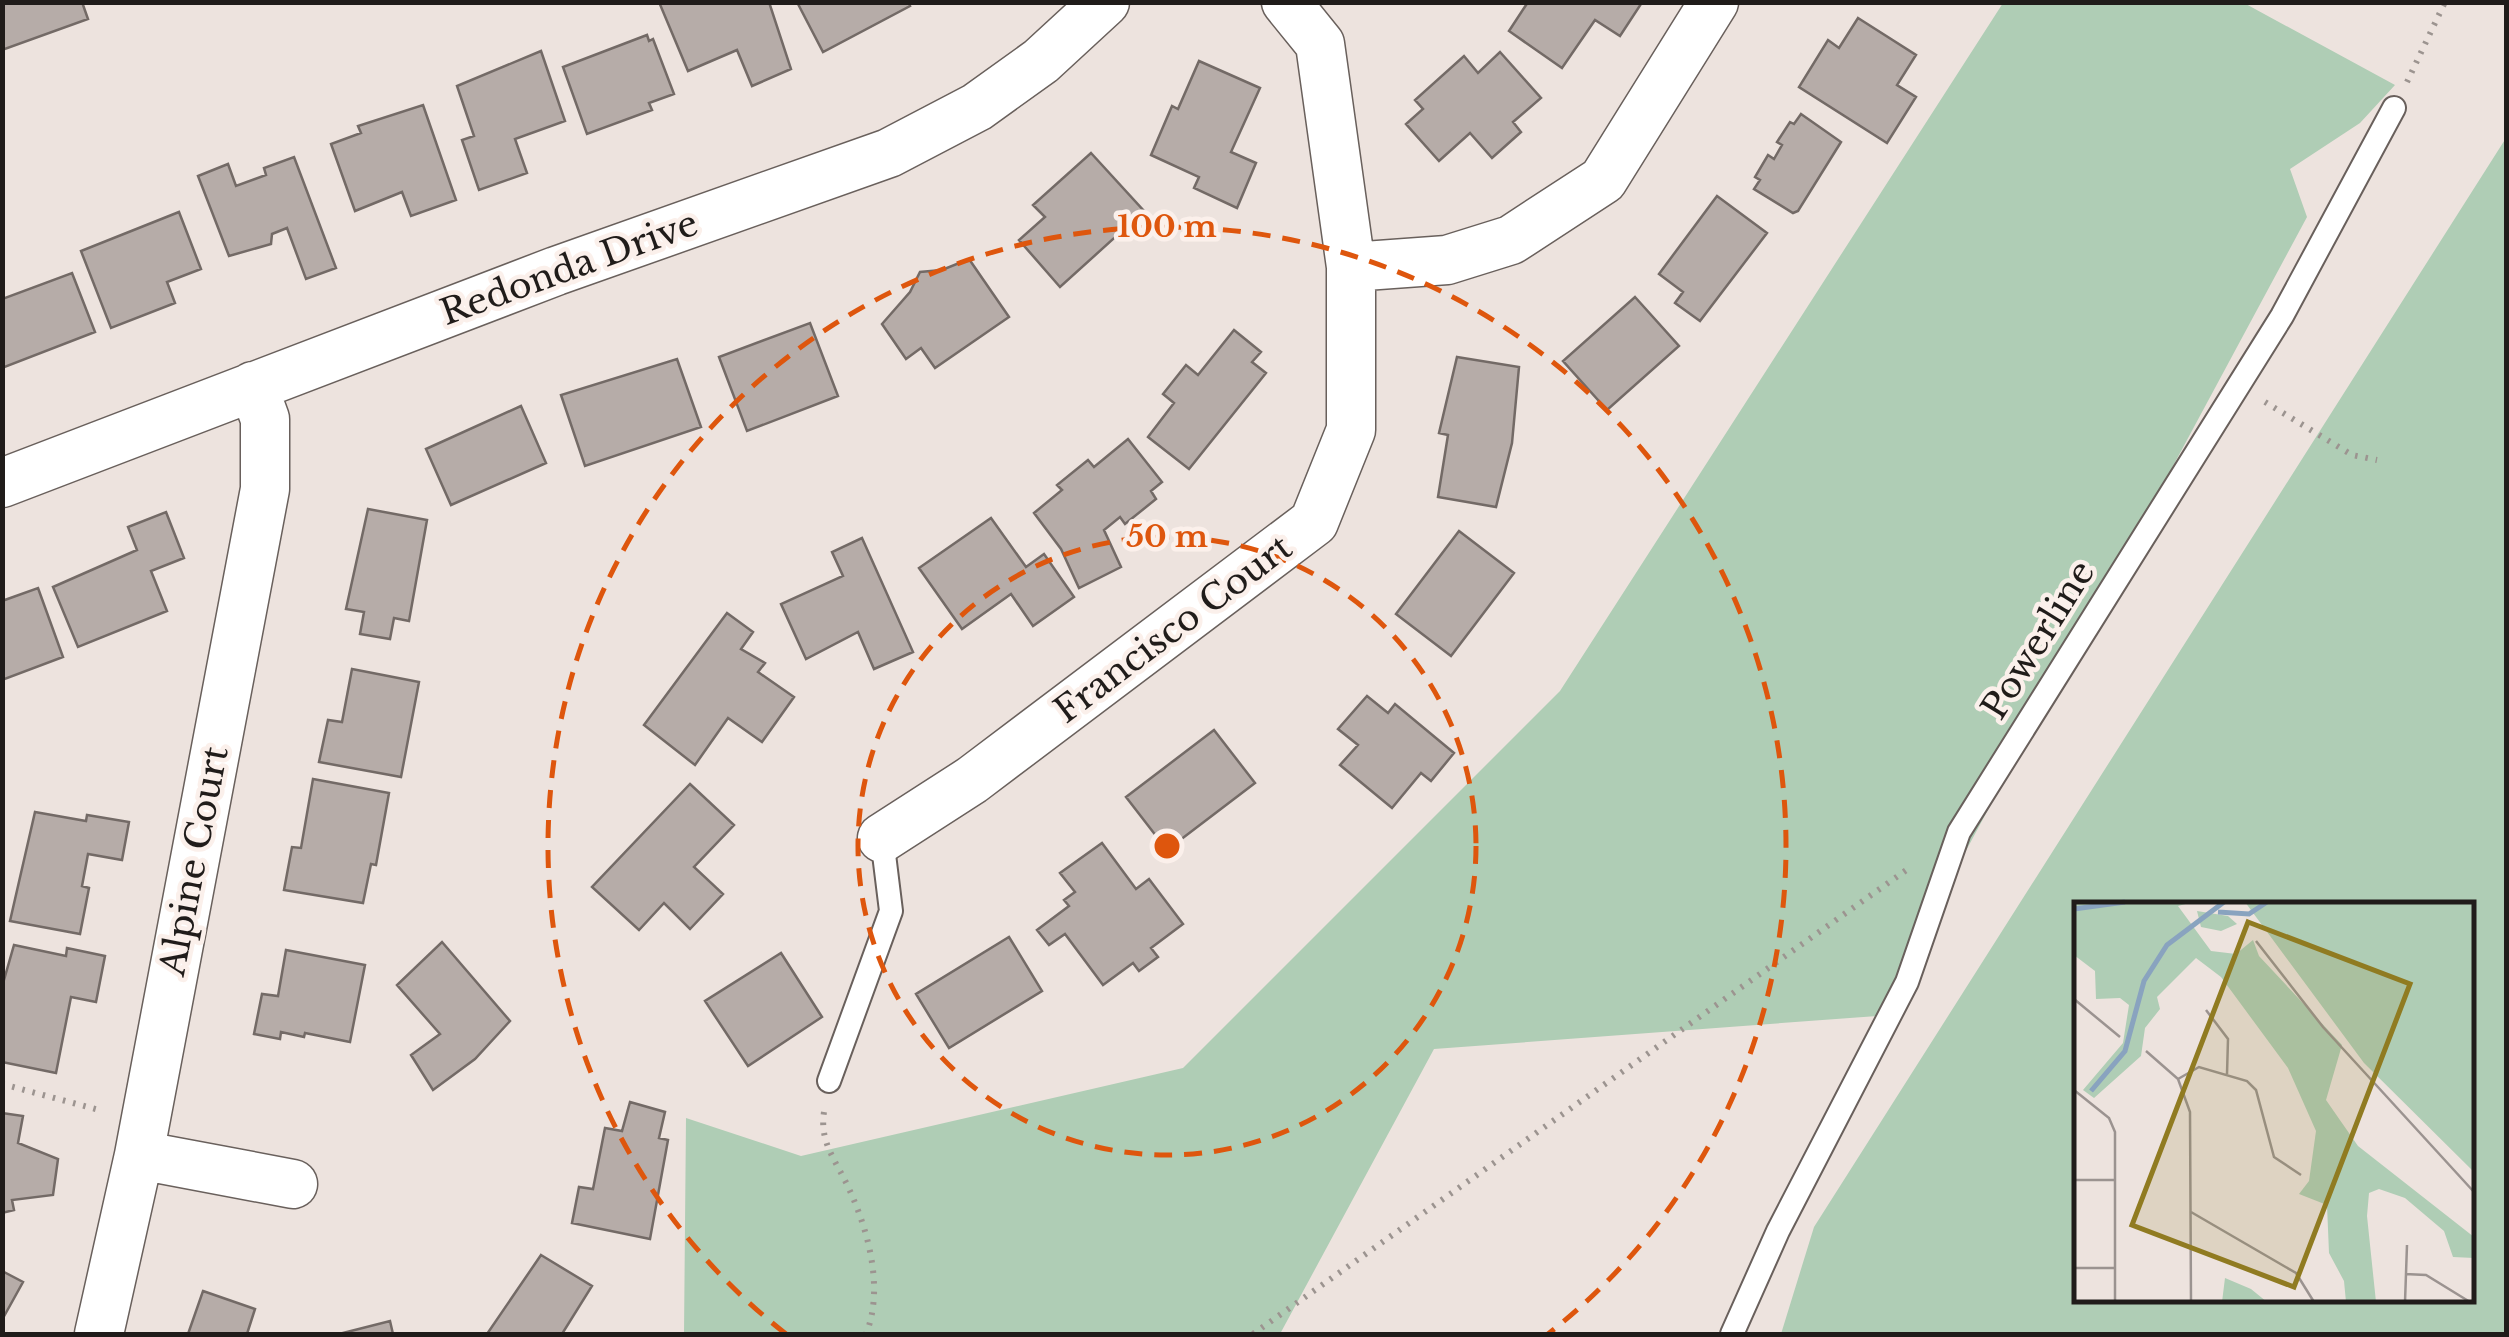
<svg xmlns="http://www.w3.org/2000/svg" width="2509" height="1337" viewBox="0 0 2509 1337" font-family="'Libre Baskerville',serif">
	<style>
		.green { fill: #afcdb5; fill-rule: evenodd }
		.building { fill: #b6aca8; stroke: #736a66; stroke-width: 2.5 }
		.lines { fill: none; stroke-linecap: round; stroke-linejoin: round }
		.service-casing { stroke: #69605c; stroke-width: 26 }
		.minor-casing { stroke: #69605c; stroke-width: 51 }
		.path { stroke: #9c9490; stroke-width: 6; stroke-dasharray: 2.5 8; stroke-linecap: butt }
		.service { stroke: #fff; stroke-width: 22 }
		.minor { stroke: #fff; stroke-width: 48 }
		.ring { fill: none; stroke: #de560d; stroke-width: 5; stroke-dasharray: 18 12 }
		.labels { text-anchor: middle; stroke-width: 9; stroke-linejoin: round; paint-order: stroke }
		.street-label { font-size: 35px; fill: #201c1a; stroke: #fbf0eb }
		.inset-river { fill: none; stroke: #89a3bf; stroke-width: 5 }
		.inset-road { fill: none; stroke: #9b9390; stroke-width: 2.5 }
		.view { fill: #907b21; fill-opacity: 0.15; stroke: #907b21; stroke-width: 5 }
		.inset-edge { fill: none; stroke: #201c1a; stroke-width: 5 }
		.centre { fill: #de560d; stroke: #fbf0eb; stroke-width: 5 }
		.ring-label { font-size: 30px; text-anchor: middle; font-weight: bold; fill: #de560d; stroke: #fbf0eb; stroke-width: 9; stroke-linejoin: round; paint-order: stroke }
	</style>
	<rect width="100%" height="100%" fill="#ede3de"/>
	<path class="green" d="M2003,3H2244L2395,85L2360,123L2290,169L2307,217L1877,1016L1434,1049L1280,1334H684L686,1118L801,1156L1183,1068L1560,691Z
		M2506,138V1334H1781L1814,1227ZM2076,904H2472V1300H2076Z"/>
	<path class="building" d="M2,2H82L88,19L2,50Z
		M659,2H769L791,69L752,86L737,50L688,71Z
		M797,2H908L910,6L823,52Z
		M1528,2H1639L1641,4L1620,36L1595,20L1562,68L1509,31Z
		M1858,18L1916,55L1897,85L1916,97L1887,143L1799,87L1828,40L1839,48Z
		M647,35L649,41L653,39L674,94L649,103L652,110L587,134L563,67Z
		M541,51L565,121L515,139L527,173L479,190L462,140L474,136L457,86Z
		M1500,52L1541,98L1513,122L1521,132L1492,158L1470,133L1439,161L1406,124L1423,109L1415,100L1464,56L1478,73Z
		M1199,61L1260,88L1231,152L1256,163L1237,208L1194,188L1199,177L1151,155L1172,106L1178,109Z
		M423,105L456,200L411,216L402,192L355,211L331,144L361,133L358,126Z
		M1801,114L1841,142L1798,211L1793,213L1754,189L1760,180L1755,177L1768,155L1774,159L1782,145L1777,142L1790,122L1794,124Z
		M1091,153L1144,211L1060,287L1019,240L1045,217L1033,205Z
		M294,157L336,268L306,279L287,228L272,234L271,244L229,256L198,176L228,164L236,186L266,175L264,168Z
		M1717,196L1767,233L1700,321L1675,303L1683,292L1659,274Z
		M179,212L201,269L167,282L175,303L111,328L81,251Z
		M969,259L1009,317L935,368L921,348L906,359L882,324L910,292L920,272L942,270Z
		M72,273L95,332L2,368V299Z
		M1635,297L1679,346L1607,410L1563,361Z
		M810,323L838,396L747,431L719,357Z
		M1234,330L1261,352L1252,362L1266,373L1189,469L1148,437L1174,403L1163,394L1186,365L1198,375Z
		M1457,357L1519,367L1512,443L1496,507L1438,497L1448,435L1439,433Z
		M677,359L701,427L585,466L561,395Z
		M521,406L546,463L451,505L426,449Z
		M1128,439L1162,482L1151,491L1156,499L1125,524L1120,517L1104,530L1121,567L1079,588L1061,549L1034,513L1062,490L1057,485L1088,460L1094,467Z
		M368,509L427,520L409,621L394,618L390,639L360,634L364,612L346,609Z
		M166,512L184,558L151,571L167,611L78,647L53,587L137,550L128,527Z
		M991,518L1026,567L1044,554L1074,597L1033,626L1011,594L962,629L919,568Z
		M1459,531L1514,573L1451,656L1396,614Z
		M862,538L913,652L874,669L858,632L806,659L781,604L843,576L832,552Z
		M38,588L63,657L2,680V601Z
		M727,613L753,632L741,649L765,663L758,672L794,697L762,742L728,718L695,765L644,725Z
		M352,669L419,682L401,777L319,762L328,720L342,722Z
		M1367,696L1388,713L1395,704L1454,753L1431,781L1421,773L1392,808L1340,765L1358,745L1338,729Z
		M1214,730L1255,783L1167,850L1126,797Z
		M313,779L389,793L376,865L371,864L363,903L284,890L292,847L301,848Z
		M690,784L734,825L694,867L723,894L690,929L664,903L639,930L592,887Z
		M35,812L86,821L87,815L129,822L122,860L88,854L82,886L89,888L80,934L10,921Z
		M1102,843L1136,889L1149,879L1183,924L1151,948L1158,957L1139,971L1133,963L1103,985L1065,934L1049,945L1037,930L1069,906L1064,900L1075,892L1060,873Z
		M1009,937L1042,991L949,1048L916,994Z
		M442,942L510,1021L475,1059L433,1090L411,1055L440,1034L397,985Z
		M14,945L66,956L67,948L105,956L96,1002L71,997L56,1073L2,1062V987Z
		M286,950L365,965L350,1042L305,1033L304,1037L281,1032L280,1039L254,1034L262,994L278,996Z
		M781,953L822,1017L748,1066L705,1001Z
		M630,1102L665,1112L659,1138L668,1140L650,1239L572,1223L579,1187L593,1189L605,1128L622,1131Z
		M2,1113L23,1116L18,1143L58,1159L53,1195L12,1200L14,1210L2,1213Z
		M541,1255L592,1286L562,1334H487Z
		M2,1271L23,1282L2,1320Z
		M203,1291L255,1309L247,1334H188Z
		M390,1321L393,1334H339Z"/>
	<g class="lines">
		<defs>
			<path id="service" d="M829,1081L891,911L882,838
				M1732,1334L1778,1231L1907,982L1959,832L2282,316L2394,108"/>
			<path id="minor" d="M1351,267L1447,260L1511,240L1603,180L1714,2
				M2,483L556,271L889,153L977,107L1041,61L1105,2
				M882,838L972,780L1314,522L1351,430V267L1320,44L1286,2
				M139,1155L293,1184
				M99,1334L139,1155L265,489V419L253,386"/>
		</defs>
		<use href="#service" class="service-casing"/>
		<use href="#minor" class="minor-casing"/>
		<path class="path" d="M2407,82L2445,2
			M2265,402L2352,455L2377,460
			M2,1084L103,1111
			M824,1112C819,1144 838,1163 850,1191C869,1233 884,1290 866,1334
			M1253,1334L1912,866"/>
		<use href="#service" class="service"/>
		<use href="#minor" class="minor"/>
	</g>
	<g class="ring">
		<circle cx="1167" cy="846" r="309"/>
		<path d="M786 1334A619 619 0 1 1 1548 1334"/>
	</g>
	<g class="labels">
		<g class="street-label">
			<text transform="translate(569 268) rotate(-20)" y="12">Redonda Drive</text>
			<text transform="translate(1173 629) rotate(-37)" y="12">Francisco Court</text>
			<text transform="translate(2038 640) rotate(-58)" y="12">Powerline</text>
			<text transform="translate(194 861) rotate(-79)" y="12">Alpine Court</text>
		</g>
	</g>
	<g transform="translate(2074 902)">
		<rect width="400" height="400" fill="#ede3de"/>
		<path d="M0,0H119L104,4L137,49L162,52L179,38L185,54L268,143L252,198L284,244L400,335V356L379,355L370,329L331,296L305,287L295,291L293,314L302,400H272L270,379L255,351L253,303L225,292L235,279L242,229L214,166L147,75L122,56L83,95L86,107L71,126L67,154L20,196L9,188L49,141L55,103L46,96L22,97L21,69L0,53ZM171,0H400V270L290,161ZM123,9L154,14L163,22L147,29L127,25ZM151,376L177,387L193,400H148Z" fill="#afcdb5"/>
		<path class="inset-river" d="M0,7L51,0M144,10L175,12L193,0M17,189L51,149L70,79L93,43L150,0"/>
		<path class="inset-road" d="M182,39L249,125L400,290M0,97L46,135M132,108L154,137L153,172M72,149L104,177L116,210L117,400M104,177L125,165L173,179L182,188L200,255L227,273M0,188L35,216L41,230V400M0,278H41M117,310L222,371L240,400M0,366H41M331,372L352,373L396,400M331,400L333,343"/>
		<path class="view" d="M174,20L336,82L220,385L58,323Z"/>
		<rect width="400" height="400" class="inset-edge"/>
	</g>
	<circle cx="1167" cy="846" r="15" class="centre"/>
	<g class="ring-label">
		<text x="1167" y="237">100 m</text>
		<text x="1167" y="547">50 m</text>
	</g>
	<rect width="2509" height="1337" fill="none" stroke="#201c1a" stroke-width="10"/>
</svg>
